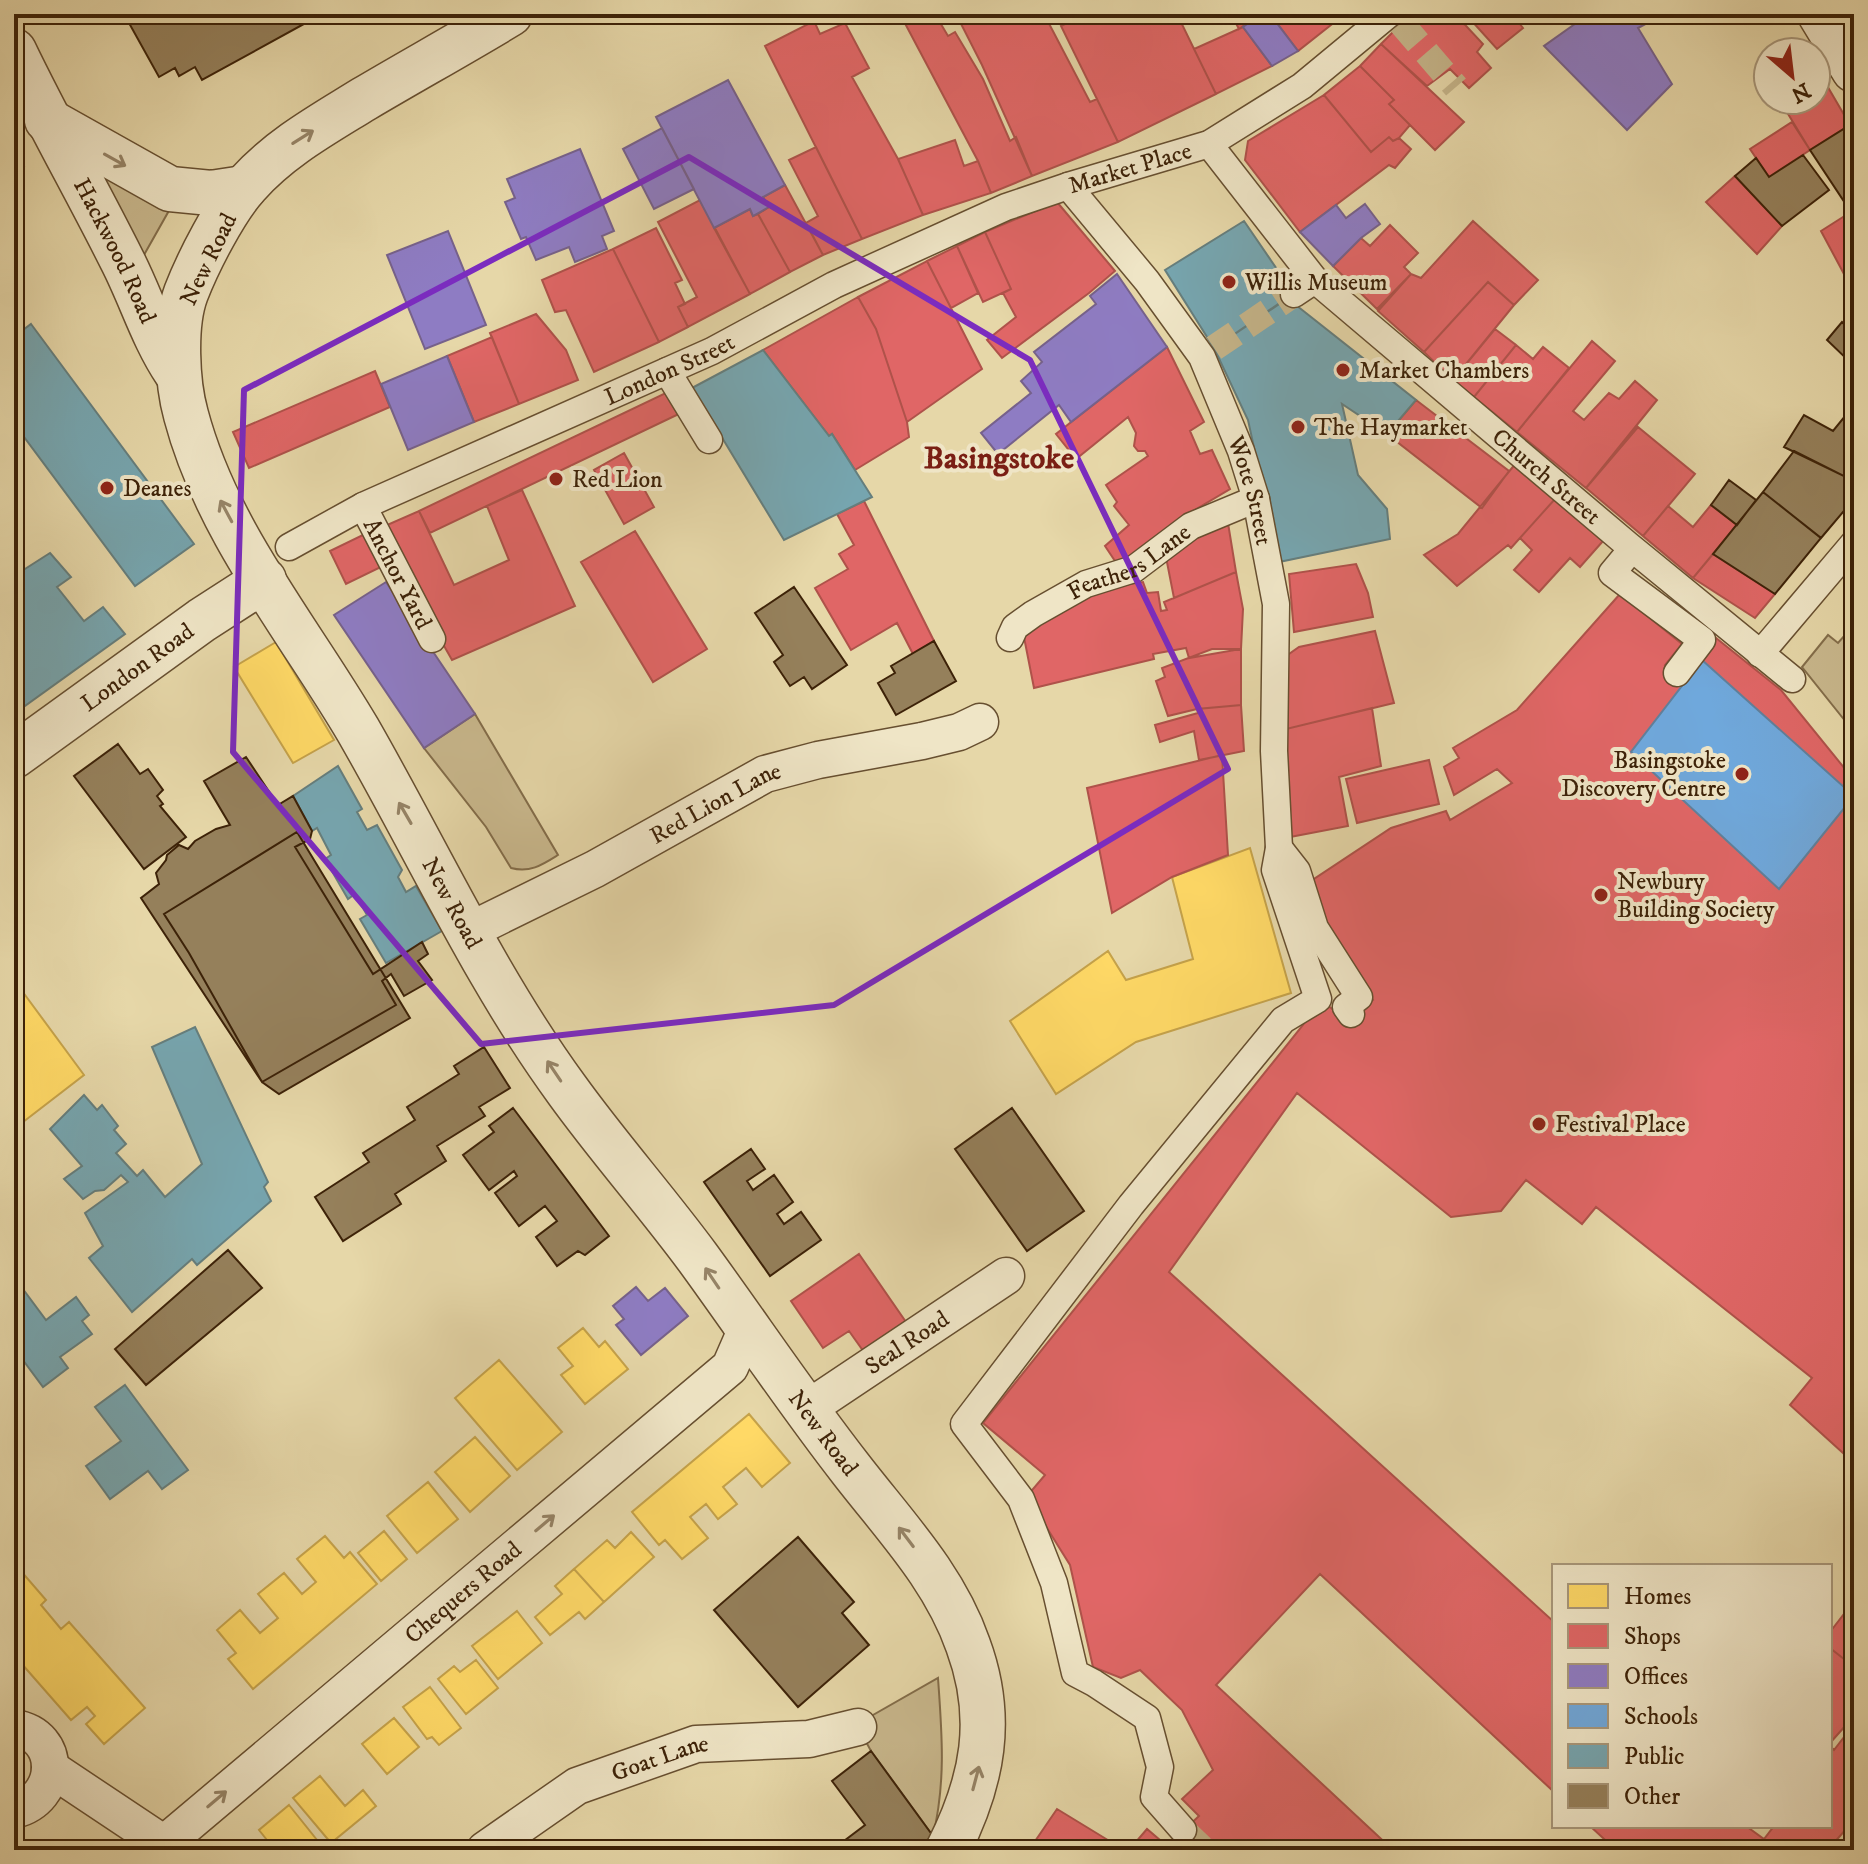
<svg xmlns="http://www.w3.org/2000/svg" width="1868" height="1864" viewBox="0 0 1868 1864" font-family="'IM FELL DW Pica',serif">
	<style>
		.green { fill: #c9b88d; stroke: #836d4a; stroke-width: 2 }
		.homes { fill: #ffd966; stroke: #c5a24a; stroke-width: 2 }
		.shops { fill: #e06666; stroke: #af524a; stroke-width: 2; fill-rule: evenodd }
		.offices { fill: #8e7cc3; stroke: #76618b; stroke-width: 2 }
		.schools { fill: #6fa8dc; stroke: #60809c; stroke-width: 2 }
		.public { fill: #76a5af; stroke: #657e7d; stroke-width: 2 }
		.building { fill: #95805b; stroke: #3d2208; stroke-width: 2 }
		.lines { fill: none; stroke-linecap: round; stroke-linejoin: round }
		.pedestrian-tunnel { stroke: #c4b388; stroke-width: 26; stroke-dasharray: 26 13; stroke-linecap: butt }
		.pedestrian-casing { stroke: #674f30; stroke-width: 29 }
		.minor-casing { stroke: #674f30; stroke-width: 39 }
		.tertiary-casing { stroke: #674f30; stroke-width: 47 }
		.pedestrian { stroke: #efe5c6; stroke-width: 26 }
		.minor { stroke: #efe5c6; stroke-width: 36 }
		.tertiary { stroke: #efe5c6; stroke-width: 44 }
		.oneway { stroke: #968467 }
		.marked { fill: none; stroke: #7b2cbf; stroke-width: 6; stroke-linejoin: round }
		.poi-dot { fill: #8f2418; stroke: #efe5c6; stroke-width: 3 }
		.labels { text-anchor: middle; stroke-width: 8; stroke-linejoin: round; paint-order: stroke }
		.street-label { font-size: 24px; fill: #3d2208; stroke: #efe5c6 }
		.poi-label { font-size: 24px; fill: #3d2208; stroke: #efe5c6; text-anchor: start }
		.district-label { font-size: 32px; font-weight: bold; fill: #7a1f14; stroke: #efe5c6 }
	</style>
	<rect width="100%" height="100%" fill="#e6d7a8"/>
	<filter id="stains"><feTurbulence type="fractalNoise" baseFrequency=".0025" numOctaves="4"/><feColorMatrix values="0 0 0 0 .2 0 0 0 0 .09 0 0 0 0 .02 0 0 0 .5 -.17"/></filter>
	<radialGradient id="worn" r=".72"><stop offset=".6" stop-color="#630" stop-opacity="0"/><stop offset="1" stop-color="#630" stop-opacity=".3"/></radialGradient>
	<path class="green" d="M81,155L171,207L140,262Z
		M1854,625V732L1802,667L1828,635L1838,643Z
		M475,714L558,855C542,865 530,873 511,868L486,827L424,748Z
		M938,1678C942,1734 946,1781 933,1836L871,1751L858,1727L873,1715Z"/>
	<path class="homes" d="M14,146L24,166L14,171Z
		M276,642L334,740L293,763L234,667Z
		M1250,848L1291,993L1136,1042L1056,1094L1010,1021L1108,951L1126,980L1193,959L1172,877Z
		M14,980L84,1075L14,1129Z
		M583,1328L599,1347L605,1341L628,1369L585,1404L561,1375L573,1366L558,1348Z
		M499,1360L562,1432L517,1470L455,1398Z
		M749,1414L790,1463L762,1487L746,1468L723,1487L737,1504L718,1519L706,1504L690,1517L708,1538L682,1559L665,1540L659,1545L632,1512Z
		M475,1437L510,1476L470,1512L435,1472Z
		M428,1482L458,1519L417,1553L387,1516Z
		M384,1531L407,1559L381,1581L358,1553Z
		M631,1532L654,1557L604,1602L574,1569L607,1540L615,1548Z
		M325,1536L344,1558L350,1552L377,1584L253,1689L228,1659L236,1653L217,1630L240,1610L260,1633L278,1618L258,1594L284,1573L302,1594L316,1582L297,1559Z
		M14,1563L46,1600L41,1605L61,1629L69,1622L145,1708L104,1744L86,1724L95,1716L87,1707L71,1720L14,1655Z
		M574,1569L604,1602L585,1619L579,1612L550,1635L535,1617L562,1594L555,1586Z
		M517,1611L542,1643L498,1679L472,1646Z
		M476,1660L498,1688L466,1714L438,1679L454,1666L460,1672Z
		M430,1687L461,1728L439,1745L432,1737L427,1739L403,1707Z
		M394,1718L419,1747L387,1774L362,1744Z
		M320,1776L345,1806L363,1790L376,1806L331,1843L293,1798Z
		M289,1805L325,1850H275L259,1830Z"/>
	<path class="shops" d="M900,14H935L948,36L955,32L983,79L1010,141L1016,137L1032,176L991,193L978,161Z
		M956,14H1044L1090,102L1097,99L1118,142L1032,176L982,65Z
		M1085,14H1177L1216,94L1118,142L1061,26Z
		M1231,14H1254L1256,17L1239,29Z
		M1270,14H1339L1341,17L1298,51Z
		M1411,14H1455L1483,44L1477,52L1491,68L1469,88L1450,69L1427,86L1381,44Z
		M1455,14H1512L1523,28L1497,49L1470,19L1464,24Z
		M814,21L820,34L845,23L869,68L852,77L898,159L923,215L862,239L765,46Z
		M1243,27L1272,66L1216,94L1194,49Z
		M1381,44L1464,122L1435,150L1389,104L1394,100L1360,66Z
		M1360,66L1394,100L1389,104L1410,125L1399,138L1393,141L1389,137L1371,152L1324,95Z
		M1822,77L1850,125L1810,150L1785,109L1795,100H1816V82Z
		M1324,95L1371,152L1389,137L1393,141L1399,138L1411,149L1395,168L1389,165L1300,232L1245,160L1248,141Z
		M1792,122L1810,150L1769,177L1750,149Z
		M955,140L964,166L978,161L991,193L923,215L898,159Z
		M816,147L862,239L823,255L806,223L818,216L789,160Z
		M1735,176L1782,226L1757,254L1706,202Z
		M785,185L823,255L790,272L758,214L769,207L763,197Z
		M700,200L750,294L688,327L678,307L697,297L658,222Z
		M1057,202L1115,271L1089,293L1002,358L987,340L1016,317L1003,293L1011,289L985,232Z
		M750,209L753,216L758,214L790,272L750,294L714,228Z
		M1854,210V268L1844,274L1821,231Z
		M1473,221L1538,280L1514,305L1488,282L1424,352L1378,311L1411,274L1421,278Z
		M1390,225L1418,253L1404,267L1411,274L1377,309L1333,266L1361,238L1370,246Z
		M656,228L682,280L675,283L685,304L678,307L688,327L659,342L613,249Z
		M985,232L1011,289L983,302L957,246Z
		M957,246L978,293L951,308L927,261Z
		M613,249L659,342L594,372L566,310L555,312L542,280Z
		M927,261L982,369L907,422L876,329L858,297Z
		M1488,282L1514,305L1453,380L1424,352Z
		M858,297L876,329L907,422L909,437L855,470L832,434L829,436L763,350Z
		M536,314L566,350L578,380L519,404L490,333Z
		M1495,329L1516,345L1474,397L1453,380Z
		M492,337L519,404L474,422L447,356Z
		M1592,341L1615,361L1573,411L1584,420L1609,393L1619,399L1635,381L1657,400L1586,488L1517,432Z
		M1516,345L1533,359L1543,347L1569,368L1517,432L1474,397Z
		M1167,347L1204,422L1190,431L1200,454L1212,450L1230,489L1188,514L1119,567L1105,546L1129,525L1114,506L1117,502L1106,485L1148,456L1145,451H1138L1134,446L1136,433L1128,417L1076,459L1056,434Z
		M375,371L390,407L249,468L233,432Z
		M672,390L683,412L430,533L419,511Z
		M1416,400L1509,471L1482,508L1387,434Z
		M1638,427L1695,474L1643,536L1586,488Z
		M624,453L654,507L624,524L594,470Z
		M1516,463L1555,499L1511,548L1508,545L1457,586L1424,555L1458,534Z
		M522,490L575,606L452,660L378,529L419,511L454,585L509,560L487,506Z
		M1555,499L1603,541L1580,567L1570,558L1539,592L1514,570L1532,550L1520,538Z
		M864,501L934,641L913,654L897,623L851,650L815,588L848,569L839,554L854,545L837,514Z
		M1711,505L1737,525L1693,578L1643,536L1668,506L1693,527Z
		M1227,517L1236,572L1174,598L1165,552Z
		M373,530L389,563L346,584L330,551Z
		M635,531L707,649L653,682L581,562Z
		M1713,554L1775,594L1755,618L1693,578Z
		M1356,564L1368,593L1373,617L1294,632L1289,574Z
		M1236,572L1243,609L1241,649L1189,658L1186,648L1153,654L1154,659L1034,688L1022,627L1128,577L1129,584L1143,582L1147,593L1158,592L1161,611L1167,610L1164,602Z
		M1620,594L1682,644L1665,665L1686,681L1716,638L1781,690L1854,780V1850H1129L1147,1829L1167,1846L1199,1816L1182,1799L1213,1770L1182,1710L1140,1670L1121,1678L1093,1667L1070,1565L1027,1496L1045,1475L983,1423L1303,1025L1312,1011L1327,1005L1344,1018L1373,1000L1333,938L1311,881L1391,828L1446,811L1450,820L1512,783L1497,769L1454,795L1444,767L1459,758L1453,748L1517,710ZM1554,1566H1830V1826H1554Z
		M1375,631L1394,703L1282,730V659L1299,647Z
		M1212,649H1241V705L1197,709L1168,716L1156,681L1165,677L1162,668Z
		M1241,705L1244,751L1199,760L1194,731L1160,742L1155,725L1198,713L1197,709Z
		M1372,708L1381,766L1339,777L1348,826L1290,837L1282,730Z
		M1222,755L1228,855L1172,877L1112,913L1087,788Z
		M1429,760L1439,804L1357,823L1346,779Z
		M1297,1093L1451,1217L1501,1211L1526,1180L1582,1224L1596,1207L1812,1378L1790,1405L1854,1463V1716L1830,1743V1566H1554V1622L1169,1272Z
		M859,1254L906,1322L864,1352L849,1331L823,1348L791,1301Z
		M1320,1574L1554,1792V1826H1590L1616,1850H1393L1216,1685Z
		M1854,1601V1667L1830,1648V1632Z
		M1830,1648L1854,1667V1724L1834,1750L1830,1746Z
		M1057,1809L1116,1845L1124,1850H1029Z
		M1854,1820V1850H1840L1833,1844Z
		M1746,1826H1774L1764,1839Z"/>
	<path class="offices" d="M1261,14H1270L1298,51L1272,66L1243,27Z
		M1589,14H1664L1638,28L1672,84L1627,130L1544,46Z
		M728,80L785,185L763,197L769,207L753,216L750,209L714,228L656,117Z
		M662,128L694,189L654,209L623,149Z
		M580,149L614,231L602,236L607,249L575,262L569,247L536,260L526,237L521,239L505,202L515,198L507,179Z
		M1365,204L1380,224L1361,238L1333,266L1300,232L1336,205L1346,218Z
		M448,231L486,325L425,349L387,255Z
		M1117,274L1167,347L1071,422L1059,405L998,454L981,433L1031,393L1021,381L1042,362L1034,352L1096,304L1090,296Z
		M447,356L474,422L408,450L381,384Z
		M386,582L475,714L424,748L334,615Z
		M636,1287L648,1301L665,1288L688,1316L641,1355L616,1325L624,1319L613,1306Z"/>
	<path class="schools" d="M1702,660L1854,796L1779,889L1631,752Z"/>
	<path class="public" d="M1244,221L1294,294L1214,348L1165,270Z
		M1287,298L1416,400L1387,434L1342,404L1358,475L1387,509L1390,539L1279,562L1248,420L1214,348Z
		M31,324L194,544L135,586L18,429L14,432V334L15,336Z
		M763,350L829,436L832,434L872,497L784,540L692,388Z
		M50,553L71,577L57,587L84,621L103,607L125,634L22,708L14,697V576Z
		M338,766L362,809L357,812L367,830L377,825L402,870L398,877L406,892L416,886L442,931L386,963L360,919L367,915L355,894L348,899L325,859L331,855L317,828L312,831L293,796Z
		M195,1027L268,1182L264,1187L271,1201L197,1265L192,1259L132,1312L89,1258L103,1246L85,1213L128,1182L121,1175L104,1190L95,1191L83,1199L64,1179L82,1166L50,1129L84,1095L97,1110L102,1105L118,1126L114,1130L126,1144L116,1153L137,1176L143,1170L165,1197L202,1164L152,1047Z
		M14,1277L46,1320L76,1297L89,1315L82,1321L92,1334L60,1357L68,1368L43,1387L14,1348Z
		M125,1385L188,1470L162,1489L148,1471L110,1499L86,1466L121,1441L95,1407Z"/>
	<path class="building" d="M124,14H187L189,17L195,14H322L202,80L195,67L179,76L175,68L159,77Z
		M1850,125L1854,132V210L1851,212L1810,150Z
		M1803,155L1829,190L1782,226L1735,176L1756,158L1769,177Z
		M1842,322L1854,334V366L1827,340Z
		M1854,405V481L1784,447L1804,415L1833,431Z
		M1794,451L1854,481V499L1821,538L1763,492Z
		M1729,480L1756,500L1737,525L1711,505Z
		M1763,492L1821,538L1775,594L1713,554Z
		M794,587L847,665L812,689L804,677L790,686L774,662L783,655L755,613Z
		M934,641L956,681L896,715L878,683L895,673L891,666Z
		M118,744L140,774L148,769L163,790L157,796L163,804L160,806L186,837L144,869L74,776Z
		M246,757L278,805L293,796L312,831L310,839L295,847L373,974L422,942L428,954L418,961L432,980L404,996L391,974L382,981L396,1005L262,1082L141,898L159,884L156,873L166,860L167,855L179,845L188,849L195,841L216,829L230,825L204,781Z
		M297,832L410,1018L279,1094L262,1082L189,953L164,914Z
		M484,1047L510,1088L479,1107L485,1116L437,1146L446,1161L395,1194L401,1204L343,1241L315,1197L369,1162L363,1153L415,1120L407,1107L459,1074L454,1066Z
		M513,1108L609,1236L585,1255L578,1251L557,1266L536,1237L557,1221L545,1206L519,1226L495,1193L517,1176L514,1171L489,1190L463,1155L494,1132L489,1126Z
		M1012,1108L1084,1211L1027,1251L955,1149Z
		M751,1149L765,1169L747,1181L753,1190L774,1175L793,1202L777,1214L784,1224L801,1212L821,1240L770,1276L704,1182Z
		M228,1250L262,1288L146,1385L115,1349Z
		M798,1537L854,1602L842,1613L869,1645L798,1707L714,1610Z
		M871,1751L933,1836L914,1850H832L865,1825L832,1781Z"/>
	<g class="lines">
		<path class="pedestrian-tunnel" d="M1401,23L1456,87
			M1214,348L1294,294
			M1183,1830L1204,1850"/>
		<defs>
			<g id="pedestrian">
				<path id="s1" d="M1209,144L1315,280L1628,545L1792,679"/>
				<path id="s2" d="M1068,186L1147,281L1202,357L1241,451L1256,499L1276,604L1274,751L1279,848L1275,870L1318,999L1283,1020L1131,1205L964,1424L1021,1499L1054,1583L1075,1673L1094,1683L1147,1718L1160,1767L1154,1797L1183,1830"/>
				<path d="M1294,294L1315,280"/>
				<path d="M667,371L709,440"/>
				<path id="s3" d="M363,506L432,639"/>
				<path id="s4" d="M289,547L363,506L712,351L834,285L1006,207L1068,186L1209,144L1302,86L1389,14"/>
				<path d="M1632,549L1612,573L1702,640L1677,673"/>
				<path id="s5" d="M1010,638L1015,627L1033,614L1086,584L1134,569L1191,526L1256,499"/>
				<path d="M1760,654L1854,543"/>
				<path d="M1279,848L1297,871L1315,928L1359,997L1346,1007L1351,1014"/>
			</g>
			<g id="minor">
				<path id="s6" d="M469,931L595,869L765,774L818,760L922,741L959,732L980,722"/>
				<path id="s7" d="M807,1409L1006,1276"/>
				<path d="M14,1728C63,1735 61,1799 14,1810"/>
				<path d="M50,1768L164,1844"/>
				<path id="s8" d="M168,1850L164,1844L730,1367L744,1335L740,1320"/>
				<path id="s9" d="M485,1850L577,1786L696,1744L809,1739L858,1727"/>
			</g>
			<g id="tertiary">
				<path id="s10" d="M510,14C462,43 413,70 364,99C322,125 280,148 247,185C225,209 198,262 186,293C174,325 177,383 186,415C217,532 298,628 358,730C427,850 485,978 567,1090C608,1147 656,1201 698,1258C749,1328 797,1400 850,1468C893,1524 944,1576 968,1645C995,1718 983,1781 948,1850"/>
				<path d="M1820,14L1854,70"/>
				<path id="s11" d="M14,51C48,122 87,190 122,260C141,297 153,338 176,372"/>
				<path d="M47,120L170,189L211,193L244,188"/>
				<path id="s12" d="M14,756L202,620L264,580"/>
			</g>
		</defs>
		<use href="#pedestrian" class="pedestrian-casing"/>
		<use href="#minor" class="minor-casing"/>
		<use href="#tertiary" class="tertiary-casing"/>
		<use href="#pedestrian" class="pedestrian"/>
		<use href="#minor" class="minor"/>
		<use href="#tertiary" class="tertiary"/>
	</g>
	<defs><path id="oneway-shaft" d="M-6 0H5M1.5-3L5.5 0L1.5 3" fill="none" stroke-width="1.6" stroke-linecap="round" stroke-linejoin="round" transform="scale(2)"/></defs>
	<g class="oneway">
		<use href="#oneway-shaft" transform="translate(303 137) rotate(-32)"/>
		<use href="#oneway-shaft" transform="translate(115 160) rotate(29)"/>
		<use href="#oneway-shaft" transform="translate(226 511) rotate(-118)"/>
		<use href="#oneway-shaft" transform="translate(405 813) rotate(-120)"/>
		<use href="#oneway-shaft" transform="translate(554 1071) rotate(-124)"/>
		<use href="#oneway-shaft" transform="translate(712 1278) rotate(-124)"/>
		<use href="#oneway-shaft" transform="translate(545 1523) rotate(-40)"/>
		<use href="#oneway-shaft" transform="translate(906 1537) rotate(-127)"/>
		<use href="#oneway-shaft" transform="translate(976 1778) rotate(-75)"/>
		<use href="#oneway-shaft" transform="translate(217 1799) rotate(-40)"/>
	</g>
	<path class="marked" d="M689,157L1030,360L1228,769L834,1005L481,1044L233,752L244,390Z"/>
	<g class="poi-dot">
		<circle cx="1229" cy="282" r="8"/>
		<circle cx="1343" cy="370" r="8"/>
		<circle cx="1298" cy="427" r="8"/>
		<circle cx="556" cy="479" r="8"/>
		<circle cx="107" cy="488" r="8"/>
		<circle cx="1742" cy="774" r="8"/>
		<circle cx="1601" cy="895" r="8"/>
		<circle cx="1539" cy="1124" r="8"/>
	</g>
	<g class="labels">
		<g class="street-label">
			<text dy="8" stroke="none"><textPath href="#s4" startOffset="924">Market Place</textPath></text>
			<text dy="8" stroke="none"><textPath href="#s11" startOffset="224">Hackwood Road</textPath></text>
			<text transform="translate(208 259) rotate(-64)" y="8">New Road</text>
			<text dy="8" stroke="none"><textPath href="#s4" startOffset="420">London Street</textPath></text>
			<text dy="8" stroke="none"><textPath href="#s1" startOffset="476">Church Street</textPath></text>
			<text dy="8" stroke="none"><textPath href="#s2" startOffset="360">Wote Street</textPath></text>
			<text dy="8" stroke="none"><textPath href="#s5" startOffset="144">Feathers Lane</textPath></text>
			<text dy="8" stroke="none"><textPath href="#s3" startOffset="76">Anchor Yard</textPath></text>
			<text dy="8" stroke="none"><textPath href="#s12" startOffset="152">London Road</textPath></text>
			<text dy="8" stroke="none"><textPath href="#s6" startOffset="278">Red Lion Lane</textPath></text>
			<text dy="8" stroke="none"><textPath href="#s10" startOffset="1120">New Road</textPath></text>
			<text dy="8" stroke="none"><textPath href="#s7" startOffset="120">Seal Road</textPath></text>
			<text dy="8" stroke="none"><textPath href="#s10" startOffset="1768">New Road</textPath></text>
			<text dy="8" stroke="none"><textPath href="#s8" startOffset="398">Chequers Road</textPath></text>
			<text dy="8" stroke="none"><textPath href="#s9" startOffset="200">Goat Lane</textPath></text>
		</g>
		<g class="poi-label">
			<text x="1245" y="290">Willis Museum</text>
			<text x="1359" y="378">Market Chambers</text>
			<text x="1314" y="435">The Haymarket</text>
			<text x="572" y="487">Red Lion</text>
			<text x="123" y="496">Deanes</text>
			<text x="1726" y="768" text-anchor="end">Basingstoke<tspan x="1726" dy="28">Discovery Centre</tspan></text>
			<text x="1617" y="889">Newbury<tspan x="1617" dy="28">Building Society</tspan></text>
			<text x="1555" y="1132">Festival Place</text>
		</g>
		<g class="district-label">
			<text x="999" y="468">Basingstoke</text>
		</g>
	</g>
	<rect width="1868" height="1864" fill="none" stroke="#e6d7a8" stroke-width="48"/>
	<rect x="16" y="16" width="1836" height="1832" fill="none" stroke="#3d2208" stroke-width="4"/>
	<rect x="24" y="24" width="1820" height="1816" fill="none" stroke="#3d2208" stroke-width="2"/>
	<rect x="1552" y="1564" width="280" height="264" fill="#efe5c6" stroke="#a8977a" stroke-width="2"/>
	<rect x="1568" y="1584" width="40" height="24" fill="#ffd966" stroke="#a8977a" stroke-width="2"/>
	<text x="1624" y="1604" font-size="24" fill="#3d2208">Homes</text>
	<rect x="1568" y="1624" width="40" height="24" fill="#e06666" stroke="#a8977a" stroke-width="2"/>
	<text x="1624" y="1644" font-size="24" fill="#3d2208">Shops</text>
	<rect x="1568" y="1664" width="40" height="24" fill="#8e7cc3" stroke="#a8977a" stroke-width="2"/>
	<text x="1624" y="1684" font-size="24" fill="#3d2208">Offices</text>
	<rect x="1568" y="1704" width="40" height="24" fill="#6fa8dc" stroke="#a8977a" stroke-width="2"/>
	<text x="1624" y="1724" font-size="24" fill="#3d2208">Schools</text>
	<rect x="1568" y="1744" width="40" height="24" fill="#76a5af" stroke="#a8977a" stroke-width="2"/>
	<text x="1624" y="1764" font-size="24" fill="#3d2208">Public</text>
	<rect x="1568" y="1784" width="40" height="24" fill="#95805b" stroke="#a8977a" stroke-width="2"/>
	<text x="1624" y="1804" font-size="24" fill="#3d2208">Other</text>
	<g transform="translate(1792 76) rotate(152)"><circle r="38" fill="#efe5c6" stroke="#a8977a" stroke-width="2"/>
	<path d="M0-6L14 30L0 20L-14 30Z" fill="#8f2418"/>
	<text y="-12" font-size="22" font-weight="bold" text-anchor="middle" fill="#3d2208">N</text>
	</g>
	<rect width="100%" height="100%" filter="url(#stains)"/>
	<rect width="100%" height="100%" fill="url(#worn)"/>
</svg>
